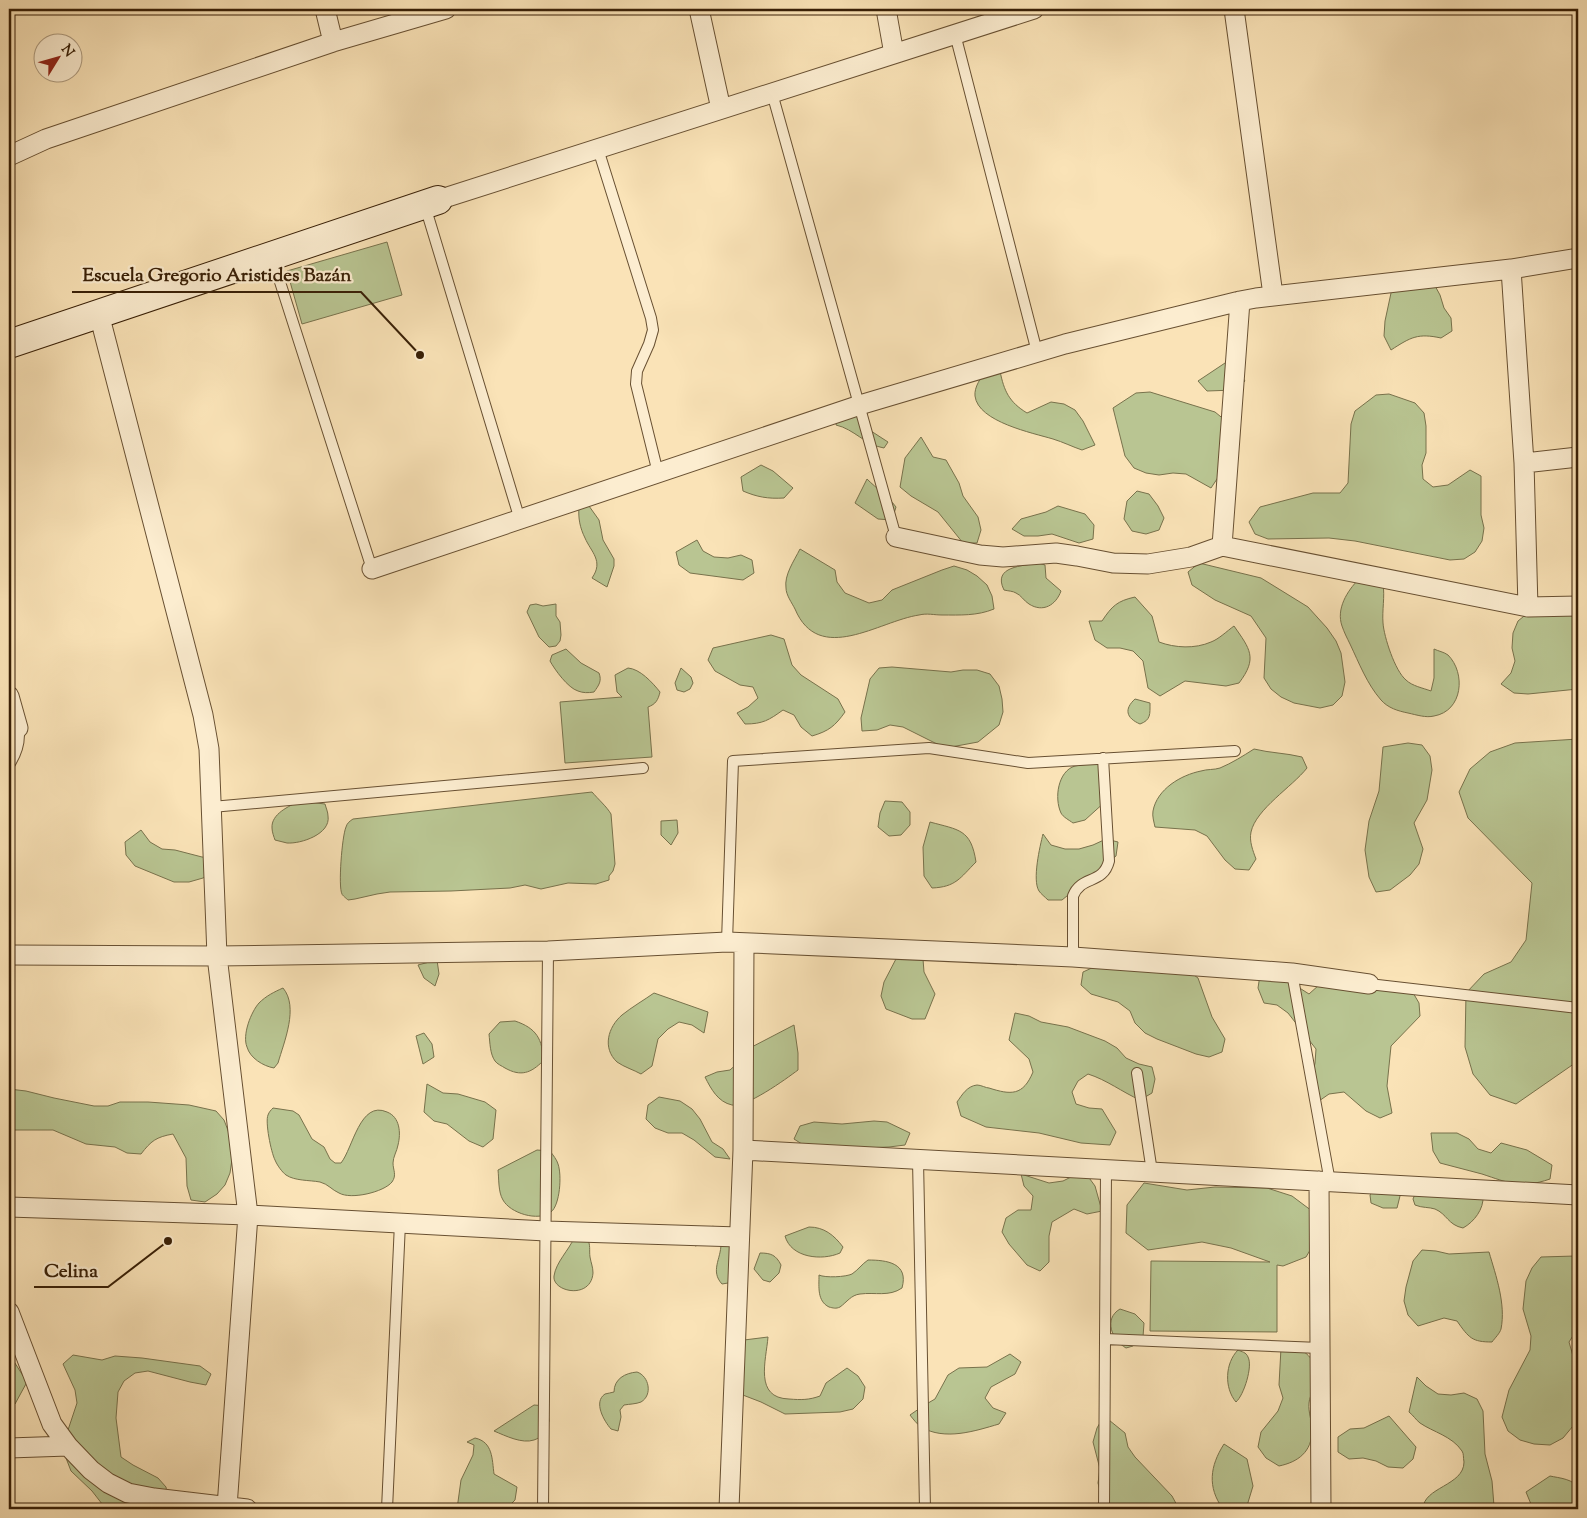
<svg xmlns="http://www.w3.org/2000/svg" width="1587" height="1518" viewBox="0 0 1587 1518" font-family="'Sorts Mill Goudy',serif">
	<style>
		.green { fill: #b9c592; stroke: #78724c }
		.lines { fill: none; stroke-linecap: round; stroke-linejoin: round }
		.lane-casing { stroke: #685032; stroke-width: 12 }
		.street-casing { stroke: #685032; stroke-width: 21 }
		.secondary-casing { stroke: #381f06; stroke-width: 30 }
		.lane { stroke: #fcedd0; stroke-width: 10 }
		.street { stroke: #fcedd0; stroke-width: 19 }
		.secondary { stroke: #fcedd0; stroke-width: 28 }
		.leader { fill: none; stroke: #381f06; stroke-width: 2 }
		.callout-dot { fill: #381f06; stroke: #fcedd0; stroke-width: 2 }
		.callout-label { font-size: 19px; text-anchor: middle; font-weight: bold; fill: #381f06; stroke: #fcedd0; stroke-width: 4.5; stroke-linejoin: round; paint-order: stroke }
	</style>
	<rect width="100%" height="100%" fill="#fae3b7"/>
	<filter id="stains"><feTurbulence type="fractalNoise" baseFrequency=".004" numOctaves="4"/><feColorMatrix values="0 0 0 0 .2 0 0 0 0 .09 0 0 0 0 .02 0 0 0 .5 -.17"/></filter>
	<radialGradient id="worn" r=".72"><stop offset=".6" stop-color="#630" stop-opacity="0"/><stop offset="1" stop-color="#630" stop-opacity=".3"/></radialGradient>
	<path class="green" d="M387,242L402,295L302,324L287,271Z
		M1400,282L1434,284L1440,295L1444,308L1451,318L1452,331L1441,338C1418,333 1411,337 1391,350L1384,336L1385,321L1391,293Z
		M1225,363L1237,370L1245,381L1235,390L1207,391L1198,381Z
		M985,371H1000C1004,391 1009,402 1027,413L1051,402L1064,404L1075,410L1083,421L1095,445L1082,450C1073,447 1063,442 1053,439C1033,433 978,422 975,396C974,387 981,378 985,371Z
		M1150,392L1215,412L1226,421L1219,476L1211,488L1186,474L1173,473L1159,475L1146,473L1134,468L1125,456L1113,408L1136,393Z
		M1389,394L1415,403L1424,413L1426,426V453L1422,465L1423,479L1433,487L1448,485L1470,470L1481,476V515L1484,528L1482,541L1475,552L1464,559L1450,560L1355,541L1329,538L1268,539L1255,534L1249,522L1260,507L1313,493H1340L1348,483L1351,424L1355,411L1376,395Z
		M852,408L871,431L888,442L884,448C865,445 854,429 836,425L837,418Z
		M921,437L933,457L946,460L959,483L963,496L978,517L981,530L977,543H963L938,512L911,496L900,487L905,458Z
		M761,465L773,471L793,488L784,498C768,499 757,497 743,491L741,477Z
		M867,479C877,489 887,495 896,507L892,520L878,519L855,503Z
		M1137,491L1149,494L1158,506L1164,518L1159,530L1146,534L1132,531L1124,519L1127,501Z
		M583,502L589,506L599,520L603,540L614,559V566L607,587L592,578C604,561 591,552 585,538C580,528 578,518 579,507Z
		M1058,506L1085,514L1094,525L1093,539L1079,543L1052,534L1038,536H1024L1012,529L1021,519L1046,512Z
		M697,540L703,551L714,557L728,558L741,555L752,560L754,573L743,580L690,573L679,565L676,552Z
		M800,549L835,570L837,582L845,593L869,603L882,600L892,590L942,570L954,566L967,570L977,576L987,585L992,596L994,609C977,616 960,615 942,615C934,615 927,613 919,615C879,621 819,666 795,609C792,603 786,595 786,588C784,575 794,561 800,549Z
		M1038,563L1045,565L1046,578L1061,591C1056,605 1043,613 1029,604C1024,601 1021,595 1016,593C1013,591 1008,591 1004,590C992,566 1023,566 1038,563Z
		M1199,563L1261,578L1308,607L1327,628L1336,641L1341,653L1345,682L1342,696L1333,705L1320,708L1294,703L1281,697L1271,689L1264,678L1266,638L1251,616L1215,600L1192,585L1188,572Z
		M1359,579L1383,584C1385,597 1382,610 1383,623C1384,637 1395,671 1406,680C1412,686 1423,688 1431,691L1434,678V649C1438,651 1444,652 1448,655C1466,673 1463,711 1434,716C1426,718 1417,715 1408,713C1398,711 1388,708 1381,700C1367,684 1359,663 1350,644C1347,638 1344,632 1342,626C1336,609 1347,591 1359,579Z
		M1135,597L1152,616L1159,642C1175,648 1195,649 1211,642C1219,639 1227,631 1234,626C1250,649 1258,658 1239,683L1226,686L1185,681L1160,696L1148,688L1143,661L1133,651L1120,648H1107L1095,640L1089,621H1102C1112,606 1117,601 1135,597Z
		M536,604L543,606L556,604V616L560,622L561,635L560,641L556,646L549,647L539,637L527,612L530,605Z
		M1578,609V689L1528,694L1514,693L1501,684L1511,673L1515,661L1512,648L1513,633L1518,621L1529,612Z
		M771,635L784,639L792,665L801,675L838,699L845,712C835,726 829,731 812,736L801,727L794,715L783,710C769,720 763,724 745,724L737,713L748,707L758,698L753,687L740,685L715,671L708,660L713,648Z
		M566,649L581,663L599,673C602,681 599,685 594,692C588,693 583,693 578,691C568,688 555,670 550,661L552,655Z
		M892,667L951,672L963,670H977L990,674L999,686L1002,699L1003,712L999,725L978,742L951,747L939,745L903,727L890,725L877,730L862,731L861,718L870,679L879,668Z
		M628,668C640,669 652,682 660,692C658,700 656,704 648,707L652,757L565,763L560,702L622,697L617,692L615,675Z
		M681,668L691,677L693,683L690,689L684,692L677,690L675,683Z
		M1135,699L1150,703C1150,714 1151,720 1140,724C1126,718 1124,709 1135,699Z
		M1578,739V1061L1516,1104L1490,1095L1473,1074L1465,1047L1466,993L1484,974L1511,962L1526,940L1532,883L1468,818L1459,792L1470,769L1490,752L1515,743Z
		M1408,743L1422,745L1430,756L1432,770L1427,800L1414,823L1423,849L1419,864L1410,875L1390,890L1376,892L1369,877L1365,850L1369,821L1379,791L1383,747Z
		M1254,749C1270,753 1286,753 1302,757L1307,768C1292,787 1256,809 1251,832C1249,841 1253,851 1256,859L1249,870L1235,869L1225,860L1207,836L1195,830L1155,827C1154,822 1152,816 1153,811C1157,789 1181,775 1201,771C1207,769 1214,770 1220,768C1232,763 1243,756 1254,749Z
		M1103,763L1106,801L1085,820L1073,823C1069,820 1063,817 1061,813C1054,798 1058,771 1075,766C1084,764 1094,764 1103,763Z
		M592,792C598,799 607,807 611,814L615,864L613,871L609,876V880L596,884L568,883L541,889L525,885L510,888L451,891L390,892L377,894L355,899L348,900C347,899 342,895 342,894C338,887 342,836 346,827C347,823 350,821 353,819Z
		M300,801L325,804C326,808 328,812 328,816C331,834 301,844 287,843C283,842 279,841 275,840C274,837 272,832 272,828C271,814 289,806 300,801Z
		M885,801L902,802L910,812V825L901,835L889,836L878,827L880,813Z
		M677,820L678,833L671,845L661,835V821Z
		M930,822C959,830 971,829 976,862C960,878 956,887 932,888L924,876L923,847Z
		M141,830L150,842L162,849L175,850L202,857L214,858L213,871L203,878L189,882H174L135,866L126,855L125,842Z
		M1043,834L1051,845L1065,849H1079L1093,845L1106,839L1118,842L1116,856L1062,900H1048C1045,897 1041,894 1039,891C1032,880 1040,846 1043,834Z
		M897,957L923,959L924,972L935,994L925,1019H912L886,1009L881,996L884,982Z
		M437,960L439,974L435,986L424,978L418,965Z
		M1107,961L1187,970L1198,978L1212,1017L1225,1039L1222,1052L1209,1057L1196,1054L1157,1039L1145,1033L1135,1023L1130,1011L1118,1002L1091,994L1081,985L1083,972Z
		M1260,975L1287,980L1309,994L1319,985L1412,991L1419,1003L1420,1016L1391,1046L1387,1086L1392,1113L1380,1118L1366,1111L1344,1092L1329,1094L1319,1101L1309,1091L1315,1063L1316,1049L1288,1013L1277,1005L1264,1003L1258,988Z
		M283,988C299,1007 284,1042 278,1063L274,1068C263,1066 250,1058 247,1047C242,1035 251,1012 259,1003C266,996 274,992 283,988Z
		M654,993L708,1012L704,1033L692,1025L679,1022L668,1029L658,1039L652,1066L641,1074C634,1070 624,1067 617,1062C602,1048 608,1027 622,1015C632,1007 644,1000 654,993Z
		M1015,1013L1029,1016L1041,1022L1068,1027L1105,1041L1117,1048L1126,1058L1139,1064L1152,1067L1155,1079L1152,1093L1140,1100C1122,1092 1107,1080 1088,1074L1078,1081L1072,1092L1076,1104L1089,1108L1102,1109L1116,1132L1110,1145L1081,1143L1039,1133L986,1127L961,1116L957,1102C962,1095 967,1086 977,1085C981,1085 986,1088 989,1088C1011,1095 1023,1096 1033,1072L1029,1059L1009,1040Z
		M515,1021C536,1028 543,1039 543,1061C531,1073 521,1077 505,1068C502,1066 497,1064 495,1061C490,1054 490,1043 489,1034L500,1022Z
		M794,1025L798,1053V1070C786,1079 746,1108 732,1105C718,1102 711,1089 705,1077L717,1072L730,1070L740,1061L746,1050Z
		M424,1033L432,1044L434,1057L423,1064L416,1036Z
		M427,1084L443,1093L458,1094L485,1102L496,1110L493,1139L483,1147L469,1141L447,1124L434,1121L424,1112Z
		M9,1089L26,1091L54,1098L94,1106H108L120,1102H148L189,1105L216,1111L224,1120L234,1146L230,1173L225,1185L217,1194L205,1202L191,1200L187,1186L186,1158L173,1134C156,1137 151,1141 141,1154L127,1153L115,1147L86,1144L53,1130H9Z
		M659,1097L680,1101L692,1109L700,1119L712,1142L723,1149L730,1159L715,1157L694,1140L682,1133H668L655,1128L646,1119L648,1105Z
		M273,1108L293,1111L299,1115L312,1139L324,1147L330,1159L335,1163H341C353,1148 360,1100 387,1112C400,1117 401,1133 398,1145C397,1151 393,1157 393,1163C393,1170 397,1175 392,1182C384,1192 351,1200 339,1193C332,1190 328,1184 320,1182C309,1180 295,1181 286,1175C282,1172 277,1165 275,1160C271,1152 265,1122 268,1115C269,1112 271,1110 273,1108Z
		M874,1121L887,1122L910,1133L905,1145L889,1147L863,1148L805,1146L794,1139L800,1126L814,1122L842,1124Z
		M1431,1133H1457L1469,1139L1478,1149L1491,1153L1501,1143L1527,1150L1552,1165L1550,1179C1521,1189 1509,1183 1482,1174C1468,1170 1454,1167 1440,1163L1433,1151Z
		M537,1150L550,1151C553,1155 557,1160 558,1164C562,1175 560,1205 551,1212C538,1222 510,1213 503,1200C498,1192 499,1178 498,1170Z
		M1021,1174L1049,1183L1063,1181L1075,1175H1087L1095,1186L1102,1211L1087,1214L1074,1209L1052,1222L1049,1236V1262L1040,1271L1027,1265L1009,1244L1002,1232L1006,1218L1018,1210H1031L1033,1196L1024,1186Z
		M1144,1183L1187,1190L1215,1187L1267,1188L1292,1196L1312,1211L1319,1235L1306,1257L1283,1266L1277,1265V1332L1150,1331L1151,1261L1270,1262L1231,1248L1202,1242L1148,1250L1126,1233L1127,1205Z
		M1374,1189L1397,1191L1400,1196L1397,1208H1383L1371,1203L1370,1195Z
		M1416,1192L1483,1196C1484,1209 1474,1222 1463,1228C1448,1225 1447,1214 1435,1209C1429,1207 1422,1208 1415,1205L1413,1199Z
		M713,1226L723,1234L729,1237L738,1273L728,1283L722,1284C710,1271 721,1259 721,1244L715,1241L695,1246L696,1239Z
		M809,1227C824,1227 834,1235 843,1247L840,1253C822,1261 791,1258 785,1236Z
		M574,1238H587C591,1245 589,1250 590,1257C591,1263 593,1267 593,1273C591,1300 552,1292 554,1276C556,1262 569,1250 574,1238Z
		M1422,1250L1436,1251L1449,1254L1489,1252C1496,1276 1506,1304 1501,1329C1500,1333 1495,1338 1492,1342C1472,1342 1469,1338 1457,1321L1444,1318L1418,1326L1408,1315L1404,1301L1406,1287L1413,1261Z
		M760,1253C771,1253 776,1255 781,1265L779,1273L770,1282L763,1280L754,1269Z
		M1575,1256L1578,1260V1328L1569,1342L1573,1356L1578,1365V1415L1573,1426L1563,1438L1550,1445L1534,1444L1520,1440L1508,1431L1502,1417L1509,1390L1530,1350L1531,1336L1523,1309L1526,1281L1532,1268L1541,1257Z
		M868,1260C887,1260 909,1263 902,1288C889,1297 875,1292 860,1294C851,1295 847,1302 840,1307C836,1309 833,1308 829,1307C817,1301 819,1287 819,1275C825,1278 846,1277 852,1274C858,1270 862,1264 868,1260Z
		M1120,1309L1135,1314L1144,1323L1143,1337L1133,1346L1126,1348C1112,1340 1103,1319 1120,1309Z
		M768,1337C766,1361 754,1398 789,1399C801,1400 809,1400 820,1396L826,1383L847,1368L858,1376L865,1387L863,1399L853,1409L840,1412L785,1414L761,1402L735,1392L744,1340Z
		M1294,1345C1314,1357 1319,1365 1313,1389C1312,1393 1309,1399 1309,1403C1308,1412 1312,1421 1312,1430C1312,1452 1298,1462 1279,1466L1266,1458L1258,1447L1261,1432L1278,1411L1283,1398L1279,1385L1281,1348Z
		M1238,1350C1242,1352 1246,1352 1248,1357C1253,1366 1244,1395 1236,1402C1224,1388 1225,1363 1238,1350Z
		M1010,1354L1021,1362L1015,1374L991,1387L985,1398L993,1408L1006,1413L999,1424C975,1431 945,1441 921,1427C917,1424 913,1419 910,1415L923,1406L935,1399L948,1375L959,1368L987,1367Z
		M73,1355L102,1360L115,1356L142,1358L200,1366L211,1374L206,1385L190,1382L148,1371L135,1373L124,1381L118,1392L116,1418L121,1457L133,1465L158,1478L166,1487L168,1500L166,1509H106L92,1491L71,1471L66,1458L65,1444L68,1430L77,1403L75,1390L63,1364Z
		M9,1357L13,1360L27,1382L15,1404H9Z
		M637,1372C649,1376 653,1395 641,1402C636,1404 630,1404 624,1405L620,1410L621,1417L618,1431L611,1429C604,1421 593,1402 605,1394C608,1393 611,1393 614,1392C614,1379 625,1373 637,1372Z
		M1417,1377L1426,1386L1438,1394L1451,1395L1464,1393L1477,1399L1483,1411L1485,1454L1492,1481L1494,1506L1492,1509H1423C1423,1487 1464,1486 1464,1462C1463,1457 1464,1454 1462,1451C1452,1436 1433,1432 1420,1423C1416,1420 1413,1415 1409,1412Z
		M534,1405L547,1406L549,1421L545,1433C542,1435 538,1439 534,1440C522,1444 506,1436 494,1431Z
		M1104,1416L1125,1433L1128,1447L1135,1457L1172,1496L1179,1509H1105L1098,1483L1100,1469L1093,1442L1097,1428Z
		M1389,1416L1416,1447L1413,1459L1403,1468L1388,1467L1376,1461L1363,1458L1349,1459L1338,1452V1437L1350,1429L1364,1428Z
		M475,1438C493,1442 492,1459 494,1474L517,1487L515,1500L506,1509H457L461,1480L473,1455L474,1445L467,1442Z
		M1224,1444L1247,1459L1253,1486L1246,1509H1223C1207,1487 1210,1466 1224,1444Z
		M1550,1476C1559,1478 1575,1479 1578,1489C1580,1495 1578,1503 1578,1509H1533L1526,1492Z"/>
	<g class="lines">
		<defs>
			<path id="lane" d="M955,34L1037,352
				M772,93L896,537
				M598,149L651,318L653,330L649,344L637,371L636,384L658,473
				M425,206L520,520
				M272,257L372,569
				M9,765C16,754 21,741 18,728
				M212,807L643,768
				M727,942L733,761L929,748L1028,763L1235,751
				M1073,957V896C1081,875 1103,885 1109,861L1103,758
				M1292,973L1330,1182
				M1369,984L1578,1008
				M1137,1073L1152,1172
				M918,1160L925,1509
				M1105,1339L1320,1348
				M387,1509L400,1223
				M543,1509L548,951
				M1104,1509L1106,1170"/>
			<path id="street" d="M325,9L333,42
				M699,9L721,109
				M886,9L894,54
				M1234,9L1273,295
				M9,156L46,139L333,42L446,9
				M438,200L1034,9
				M1511,269L1524,463L1528,607
				M1240,301L1222,546L1528,607L1578,606
				M99,314L203,715L209,749L217,956L248,1215L227,1507
				M1524,463L1578,457
				M896,537L980,555L1003,557L1056,553L1077,556L1113,563L1148,564L1191,557L1222,546
				M372,569L863,404L1065,344L1240,301L1256,298L1511,269L1578,258
				M9,696L18,728
				M9,955L217,956L548,951L727,942L1073,957L1292,973L1369,984
				M743,1150L1578,1195
				M1319,1181L1321,1509
				M9,1207L248,1215L546,1231L739,1237
				M9,1312L52,1424L68,1446L91,1470L108,1483L128,1493L154,1498L247,1509
				M9,1448L68,1446
				M729,1509L743,1150L744,943"/>
			<path id="secondary" d="M9,344L438,200"/>
		</defs>
		<use href="#lane" class="lane-casing"/>
		<use href="#street" class="street-casing"/>
		<use href="#secondary" class="secondary-casing"/>
		<use href="#lane" class="lane"/>
		<use href="#street" class="street"/>
		<use href="#secondary" class="secondary"/>
	</g>
	<path class="leader" d="M420 355L361 292H72M168 1241L108 1287H34"/>
	<g class="callout-dot">
		<circle cx="420" cy="355" r="5"/>
		<circle cx="168" cy="1241" r="5"/>
	</g>
	<g class="callout-label">
		<text x="217" y="281">Escuela Gregorio Aristides Bazán</text>
		<text x="71" y="1277">Celina</text>
	</g>
	<rect width="1587" height="1518" fill="none" stroke="#fae3b7" stroke-width="30"/>
	<rect x="10" y="10" width="1567" height="1498" fill="none" stroke="#381f06" stroke-width="2.5"/>
	<rect x="15" y="15" width="1557" height="1488" fill="none" stroke="#381f06"/>
	<g transform="translate(58 58) rotate(53)"><circle r="24" fill="#fcedd0" stroke="#ae9b7f"/>
	<path d="M0-4L9 19L0 12L-9 19Z" fill="#8f2418"/>
	<text y="-8" font-size="14" font-weight="bold" text-anchor="middle" fill="#381f06">N</text>
	</g>
	<rect width="100%" height="100%" filter="url(#stains)"/>
	<rect width="100%" height="100%" fill="url(#worn)"/>
</svg>
